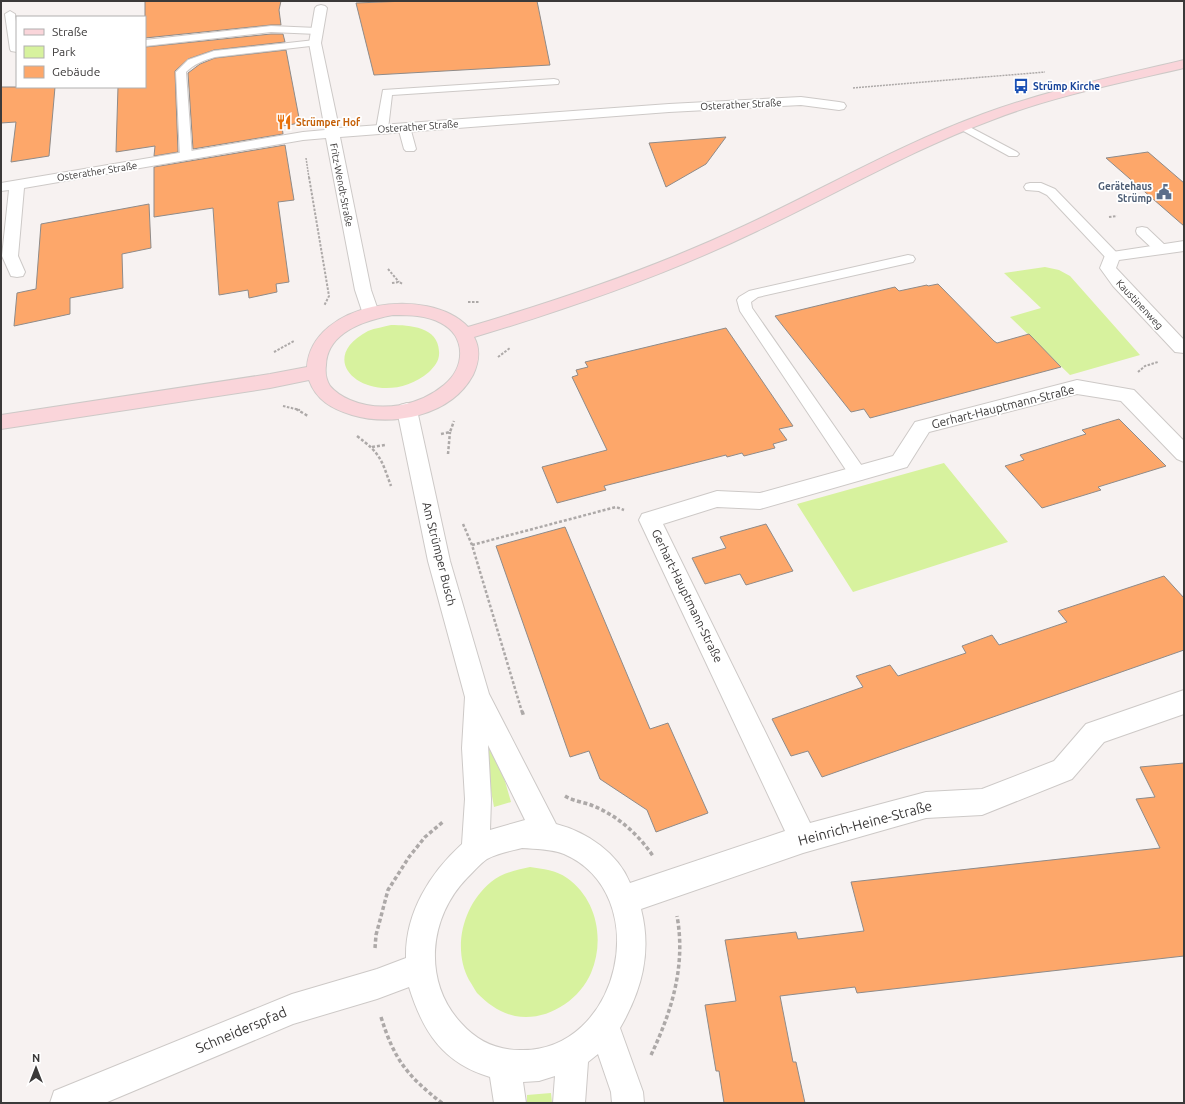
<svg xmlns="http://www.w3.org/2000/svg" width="1185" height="1104" viewBox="0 0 1185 1104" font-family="Ubuntu,sans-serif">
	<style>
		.green { fill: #d7f29e }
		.building { fill: #fda76a; stroke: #8f8b89 }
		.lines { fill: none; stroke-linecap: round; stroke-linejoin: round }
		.lane-casing { stroke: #cdc9c7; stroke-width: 2 }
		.street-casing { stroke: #cdc9c7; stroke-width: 2 }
		.secondary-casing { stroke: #cdc9c7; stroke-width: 2 }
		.path-far3 { stroke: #ada9a8; stroke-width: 1.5; stroke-dasharray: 2 1; stroke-linecap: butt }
		.path-far2 { stroke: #ada9a8; stroke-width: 2; stroke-dasharray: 2.5 1.5; stroke-linecap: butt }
		.path-far1 { stroke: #ada9a8; stroke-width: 2.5; stroke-dasharray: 3 2; stroke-linecap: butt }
		.path { stroke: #ada9a8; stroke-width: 3.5; stroke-dasharray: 4 2.5; stroke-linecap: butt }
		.lane { fill: #fff; fill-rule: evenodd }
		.street { fill: #fff; fill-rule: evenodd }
		.secondary { fill: #fad5da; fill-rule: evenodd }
		.labels { text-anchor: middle; stroke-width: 3.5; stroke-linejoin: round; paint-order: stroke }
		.far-transit-label { font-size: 10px; font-weight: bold; fill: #164399; stroke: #fff; text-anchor: start }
		.far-street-label { font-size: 10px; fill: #3b3939; stroke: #fff }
		.far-food-label { font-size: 10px; font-weight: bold; fill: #c56008; stroke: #fff; text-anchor: start }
		.far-service-label { font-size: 10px; font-weight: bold; fill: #4e5e75; stroke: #fff; text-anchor: end }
		.street-label { font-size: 12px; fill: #3b3939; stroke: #fff }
		.near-street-label { font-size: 14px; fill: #3b3939; stroke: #fff }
	</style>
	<rect width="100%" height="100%" fill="#f7f2f1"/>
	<path class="green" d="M1045,267L1059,270L1070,276L1140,355L1070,375L1010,317L1041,308L1004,273Z
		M391,325C410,325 438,327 439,351C440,360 435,366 429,372C380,414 306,364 368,331C375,328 384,327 391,325Z
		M944,463L1008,542L853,592L797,504Z
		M494,743L511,802L494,807L483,747Z
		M530,867C543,869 556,870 567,878C597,899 605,940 591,973C579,1001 546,1022 515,1016C500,1013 488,1004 477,993C474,989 472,984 469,980C452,948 463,905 491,882C502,873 516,870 530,867Z
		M551,1093L552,1103H527V1095Z"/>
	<path class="building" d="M145,1H281L279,10L281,25H271L145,38Z
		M407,1H537L550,65L374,75L356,3Z
		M271,34H283L285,42L214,50L188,59L175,71L178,152L154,156L155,146L116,152L118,87H145V47Z
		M286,50L300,123L282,126L283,134L193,149L188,73L200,64L215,58Z
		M1,87H55L49,156L11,162L16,122L1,123Z
		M726,137L706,164L666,187L649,143Z
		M285,145L294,200L278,202L289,282L276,284L277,292L249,298L248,290L219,295L213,208L154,217V167Z
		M1148,152L1184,183V226L1106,158Z
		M149,204L151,248L122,254L123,288L70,298V314L14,326L17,293L36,289L41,224Z
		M938,284L994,341L997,343L1029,334L1061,367L870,418L864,409L851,412L775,316L895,287L899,291L927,285L928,286Z
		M726,328L793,426L779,429L787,440L773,444L775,448L744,456L742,453L727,457L726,455L604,486L606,490L557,503L542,467L607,450L572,377L578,375L576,370L588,367L585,362Z
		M1119,419L1166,466L1098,487L1101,490L1042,508L1005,466L1024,460L1020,455L1086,434L1082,430Z
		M766,524L793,571L746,585L740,574L705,584L692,558L726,548L720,537Z
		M565,527L650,729L668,723L708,813L656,832L647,810L600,779L589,751L570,757L496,546Z
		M1164,576L1184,598V650L822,777L808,751L791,756L772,719L863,687L856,676L890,665L898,676L966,653L962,646L992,635L999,645L1067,622L1058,611Z
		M1184,763V956L857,993L855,987L780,996L793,1062H796L805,1103H724L719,1071H716L705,1005L736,1001L725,940L796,932L798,939L864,931L851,882L1160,848L1136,799L1155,797L1140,767Z"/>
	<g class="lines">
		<defs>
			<path id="lane" d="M10,11L15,14L17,29V52L11,51L10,49L5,14Z
				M271,26L317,28L322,31L317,34L271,32L145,46V40Z
				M315,40L319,41L320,43L319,45L215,57C204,60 194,64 186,72L192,157L190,159H182L180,157L176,72L188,60L214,51Z
				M554,79L558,80L559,82L558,84L392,95L388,129L386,131H378L376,129L383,90Z
				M962,123L1017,152L1019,154L1017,156H1009L958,128L956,126L958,124Z
				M404,124L408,125L410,127L416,149L414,151H406L404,149L398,127L400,125Z
				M1030,183H1041L1055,189L1117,253L1119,256L1117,259H1107L1047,195L1039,191L1026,190L1024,187L1026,184Z
				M1142,227L1147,228L1166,246L1168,249L1166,252H1156L1137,234L1136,231L1137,228Z
				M908,255L913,256L915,259L913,262L758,297L751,302L752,308L864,469L866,474L864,479L858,480L852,479L740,311L737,300L739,297L749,291Z"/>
			<path id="street" d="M321,5L325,6L327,8L321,43L339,128L669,104L801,97L839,102L844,103L846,106L844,109L839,110L801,105L669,112L340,137L371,290L379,313L376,317L370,319L364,317L355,290L326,138L303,140L24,188L18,256L25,272L23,276L17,277L11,276L2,256L9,190L1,191V183L303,132L325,130L309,43L315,8L317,6Z
				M1184,241V251L1119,260L1116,268L1184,340V353L1175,352L1113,286L1100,268L1106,253Z
				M1077,380L1134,390L1184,441V462L1177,459L1121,401L1077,394L929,432L907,467L760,509L717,507L663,524L810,823L926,792L982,789L1054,761L1086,724L1184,690V714L1104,742L1072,779L982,815L926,818L803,853L641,909C652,952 642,990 620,1028L643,1092L644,1103H612L611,1092L598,1054L588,1062L585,1103H553L555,1076L539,1081L523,1082L526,1103H494L490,1077C443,1063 423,1032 409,987L377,999L293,1024L105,1103H50L54,1091L292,994L377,969L406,958C405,913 430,873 462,844L465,799L462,748L465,697L428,561L397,410L400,405L407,403L414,405L417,410L450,561L489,694L556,824C587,832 618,853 630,883L785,831L639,520L642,514L717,491L760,493L893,456L915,422ZM488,745L525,820L490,830L491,799ZM522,848C536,849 551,849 564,854C656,894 620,1053 520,1050C496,1050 477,1041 461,1023C422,981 429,917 467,878C474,871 480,864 487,859C498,853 511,851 522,848Z"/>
			<path id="secondary" d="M1184,60V68C1120,83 1054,96 992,120C911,150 836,194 757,231C666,275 571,308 474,337C481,350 479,362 473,375C451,416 393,427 352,415C332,409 316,400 309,380L270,388L1,429V415L270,374L307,367C312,301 429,285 468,327C563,299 657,267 746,225C825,188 901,144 983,114C1048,90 1117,76 1184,60ZM393,315C409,315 426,315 441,323C466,336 466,367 444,385C419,406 381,413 350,400C343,397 335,392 330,386C326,380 325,372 326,365C327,332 366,320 393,315Z"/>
		</defs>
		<use href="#lane" class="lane-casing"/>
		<use href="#street" class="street-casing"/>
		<use href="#secondary" class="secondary-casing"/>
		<path class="path-far3" d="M853,88L1045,72
			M306,158L309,178"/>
		<path class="path-far2" d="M309,177L329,296L324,306
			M1109,217L1117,216
			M388,269L399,282
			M392,283L399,282L403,284
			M468,302H479
			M274,352L294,341
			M498,357L510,348
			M1138,372L1145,366L1158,362
			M283,406L300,410"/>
		<path class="path-far1" d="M296,409L308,416
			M441,434L450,432L454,421
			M357,436C381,454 381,459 391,486
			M372,447L385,445
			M448,454L450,432
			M463,524L472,545L522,712
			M472,545L616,507L624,510"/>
		<path class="path" d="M522,711L524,717
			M565,796C573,801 583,802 591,805C617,815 638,834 653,856
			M375,948L376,935L388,890L409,857L425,837L444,821
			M381,1017C394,1059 407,1076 442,1103
			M651,1055C672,1011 686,965 677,916"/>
		<use href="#lane" class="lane"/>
		<use href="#street" class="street"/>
		<use href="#secondary" class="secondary"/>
	</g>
	<defs>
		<symbol id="bus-bare" viewBox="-9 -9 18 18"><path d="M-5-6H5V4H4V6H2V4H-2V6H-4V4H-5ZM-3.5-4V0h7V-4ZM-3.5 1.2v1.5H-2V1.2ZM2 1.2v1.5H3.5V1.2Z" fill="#1a4fb4" stroke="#fff" stroke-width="2.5" paint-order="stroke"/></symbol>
		<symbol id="restaurant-bare" viewBox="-9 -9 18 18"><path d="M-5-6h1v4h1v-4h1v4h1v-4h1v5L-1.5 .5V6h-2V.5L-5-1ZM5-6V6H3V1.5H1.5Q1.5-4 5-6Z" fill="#e8710a" stroke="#fff" stroke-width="2.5" paint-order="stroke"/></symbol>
		<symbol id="civic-bare" viewBox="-9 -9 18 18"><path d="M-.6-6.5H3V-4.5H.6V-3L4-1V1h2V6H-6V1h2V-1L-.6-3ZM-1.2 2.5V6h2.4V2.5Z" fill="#5c6f8a" stroke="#fff" stroke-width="2.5" paint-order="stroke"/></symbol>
	</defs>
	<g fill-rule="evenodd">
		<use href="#bus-bare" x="1010" y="75" width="22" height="22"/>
		<use href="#restaurant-bare" x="273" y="111" width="22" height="22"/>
		<use href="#civic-bare" x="1153" y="181" width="22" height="22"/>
	</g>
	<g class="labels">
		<g class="far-transit-label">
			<text x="1033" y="90">Strümp Kirche</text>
		</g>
		<g class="far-street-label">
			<text transform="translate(741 104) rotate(-3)" y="4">Osterather Straße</text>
			<text transform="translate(418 126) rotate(-4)" y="4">Osterather Straße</text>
			<text transform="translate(97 171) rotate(-9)" y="4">Osterather Straße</text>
			<text transform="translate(342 185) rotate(79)" y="4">Fritz-Wendt-Straße</text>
			<text transform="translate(1140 304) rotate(47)" y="4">Kaustinenweg</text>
		</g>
		<g class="far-food-label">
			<text x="296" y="126">Strümper Hof</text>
		</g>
		<g class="far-service-label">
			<text x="1152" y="190">Gerätehaus<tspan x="1152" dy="12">Strümp</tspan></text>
		</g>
		<g class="street-label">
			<text transform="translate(1003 407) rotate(-14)" y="4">Gerhart-Hauptmann-Straße</text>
			<text transform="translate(439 554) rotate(76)" y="4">Am Strümper Busch</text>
			<text transform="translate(687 596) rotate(64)" y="4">Gerhart-Hauptmann-Straße</text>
		</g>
		<g class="near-street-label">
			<text transform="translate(865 823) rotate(-15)" y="5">Heinrich-Heine-Straße</text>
			<text transform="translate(241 1030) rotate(-23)" y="5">Schneiderspfad</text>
		</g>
	</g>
	<rect width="1185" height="1104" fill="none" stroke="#3b3939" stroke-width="4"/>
	<rect x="16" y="16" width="130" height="72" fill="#ffffff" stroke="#b1b0b0"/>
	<rect x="24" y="29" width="20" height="6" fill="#fad5da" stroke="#b1b0b0"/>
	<text x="52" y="36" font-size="12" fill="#3b3939">Straße</text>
	<rect x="24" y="46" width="20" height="12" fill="#d7f29e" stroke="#b1b0b0"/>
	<text x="52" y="56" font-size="12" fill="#3b3939">Park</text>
	<rect x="24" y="66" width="20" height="12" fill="#fda76a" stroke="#b1b0b0"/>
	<text x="52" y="76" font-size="12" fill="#3b3939">Gebäude</text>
	<g transform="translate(36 1068)" stroke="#ffffff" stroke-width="3" paint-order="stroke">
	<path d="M0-3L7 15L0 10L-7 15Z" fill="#3b3939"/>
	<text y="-6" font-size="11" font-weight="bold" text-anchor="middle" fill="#3b3939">N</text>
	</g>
</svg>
